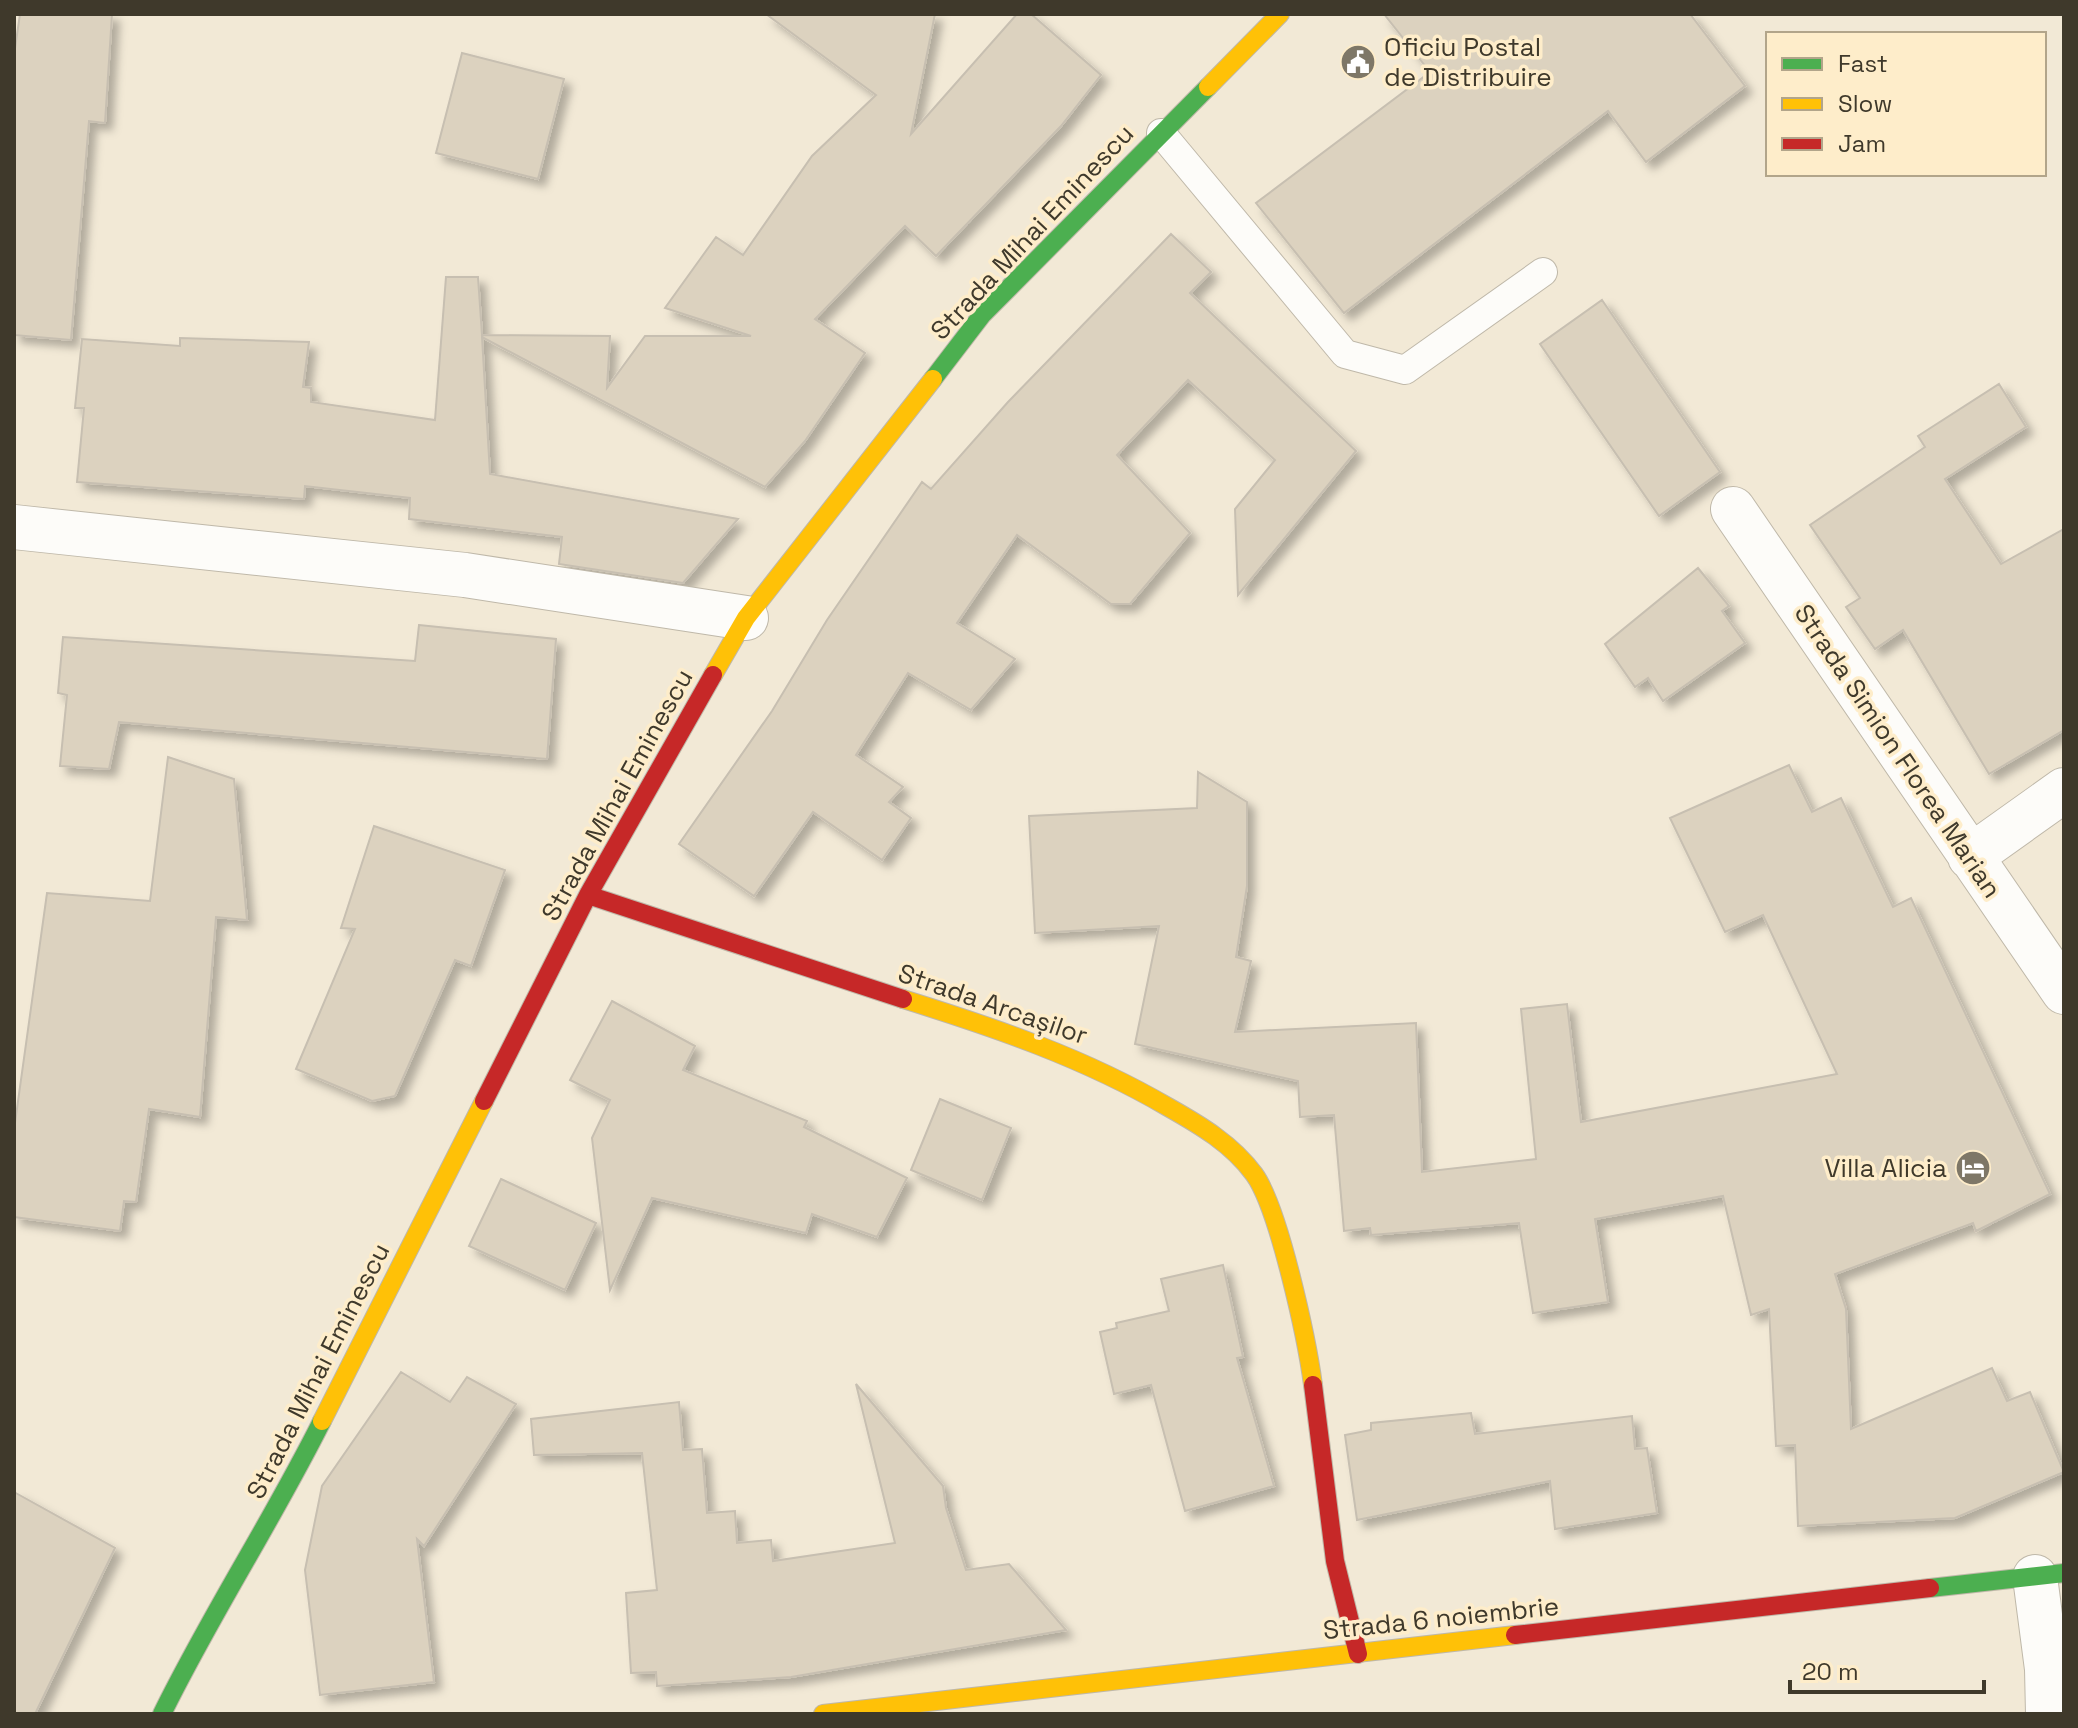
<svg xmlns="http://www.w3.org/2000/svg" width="2078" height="1728" viewBox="0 0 2078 1728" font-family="'Space Grotesk',sans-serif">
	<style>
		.building { fill: #dcd2bf; stroke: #c7bfb1; stroke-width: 2; filter: url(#shadow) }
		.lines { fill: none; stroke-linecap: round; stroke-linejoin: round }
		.lane-casing { stroke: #bfb8a9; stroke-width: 30 }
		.street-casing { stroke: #bfb8a9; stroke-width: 46 }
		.fast-casing { stroke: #bfb8a9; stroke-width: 20 }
		.slow-casing { stroke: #bfb8a9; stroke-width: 20 }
		.jam-casing { stroke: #bfb8a9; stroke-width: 20 }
		.lane { stroke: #fdfcf9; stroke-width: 28 }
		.street { stroke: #fdfcf9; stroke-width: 44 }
		.fast { stroke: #4caf50; stroke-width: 18 }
		.slow { stroke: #ffc107; stroke-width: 18 }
		.jam { stroke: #c62828; stroke-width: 18 }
		.labels { text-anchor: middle; stroke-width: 7; stroke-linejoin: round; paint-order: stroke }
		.poi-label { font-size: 26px; fill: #3f392b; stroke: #feedca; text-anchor: start }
		.street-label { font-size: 26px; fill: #3f392b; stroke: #feedca }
	</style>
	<defs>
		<filter id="shadow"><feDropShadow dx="7" dy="7" stdDeviation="4" flood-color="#0004"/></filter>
	</defs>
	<rect width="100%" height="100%" fill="#f2e9d6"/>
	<path class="building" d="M20,14H112L105,123L89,121L71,340L14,335V55Z
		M766,14H935L911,134L1017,14H1031L1101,75L1061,126L936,256L905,226L815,319L865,353L805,441L765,487L482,337L490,474L738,519L683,583L559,564L562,537L409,519L410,498L305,486L304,499L77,482L84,408H75L82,339L180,346V338L309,342L303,387L311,388V402L435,420L446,277H478L482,335L610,336L607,388L645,336H751L665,308L716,237L743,255L812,156L876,95Z
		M1384,14H1690L1745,86L1646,162L1608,111L1344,313L1256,203L1430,72Z
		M462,53L564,79L538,179L436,153Z
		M1171,234L1211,272L1190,293L1356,451L1238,595L1235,509L1275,460L1188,380L1117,455L1190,533L1130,604H1111L1017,535L957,623L1015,659L971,710L908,673L856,755L903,787L889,802L911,818L882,860L813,812L754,896L679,844L772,711L827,620L922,482L931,489L1008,402Z
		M1602,300L1720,472L1659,516L1540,344Z
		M1999,384L2026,427L1945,479L2001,564L2064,529V730L1989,774L1903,630L1875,649L1846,607L1860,598L1810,525L1925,447L1918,436Z
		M1698,568L1729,606L1722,611L1745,643L1663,701L1648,678L1635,687L1605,644Z
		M419,625L556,639L547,759L119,722L109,769L60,766L67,695L58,693L63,637L415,661Z
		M168,757L234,779L247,920L216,917L200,1117L149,1109L136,1202L124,1201L120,1231L14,1217V1130L47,893L150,901Z
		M1789,765L1812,812L1841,798L1893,907L1911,898L2050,1194L1976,1231L1973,1223L1835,1274L1846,1309L1851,1429L1992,1368L2007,1401L2030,1392L2064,1472L1955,1518L1798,1526L1795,1445L1776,1446L1769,1309L1751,1315L1723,1196L1595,1219L1608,1302L1533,1313L1519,1223L1371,1235L1370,1228L1344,1231L1334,1115L1300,1117L1298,1081L1135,1044L1159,926L1035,933L1029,816L1197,808L1198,772L1247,802V886L1236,957L1251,961L1235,1032L1416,1023L1422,1172L1536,1159L1521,1009L1567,1004L1581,1122L1837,1074L1763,915L1725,932L1670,818Z
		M374,826L505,870L471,966L455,960L395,1096L372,1101L296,1069L355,929L341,928Z
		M612,1001L695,1046L683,1070L807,1121L804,1127L907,1178L877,1237L812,1214L806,1233L652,1198L610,1290L592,1138L610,1100L570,1080Z
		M940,1099L1011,1128L982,1200L911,1170Z
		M501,1179L596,1223L565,1290L469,1246Z
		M1223,1265L1243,1357L1237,1358L1274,1486L1185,1511L1151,1385L1114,1394L1100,1332L1117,1328L1116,1323L1169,1311L1161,1279Z
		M401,1372L450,1402L467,1377L516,1404L424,1546L417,1539L434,1682L320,1695L305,1570L322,1486Z
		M856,1384L943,1486L946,1508L966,1570L1009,1564L1066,1630L791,1677L657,1686L656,1672L631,1673L626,1593L657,1590L642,1453L534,1455L531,1419L679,1402L683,1450L702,1449L707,1513L735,1511L737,1543L771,1540L773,1561L895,1543Z
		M1471,1413L1475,1434L1632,1416L1635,1449L1647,1448L1657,1513L1555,1529L1550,1481L1357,1520L1345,1435L1371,1430V1423Z
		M14,1492L115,1548L35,1714H14Z"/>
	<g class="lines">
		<defs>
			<path id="lane" d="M1161,133L1345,354L1405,370L1543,272"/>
			<path id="street" d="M1733,509L2064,992
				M14,527L465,575L746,618
				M1970,857L2064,790
				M2035,1577L2047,1669L2048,1714"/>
			<path id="fast" d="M933,379L982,315L1208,87
				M1930,1588L2064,1573
				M162,1714C211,1614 272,1521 322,1421"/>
			<path id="slow" d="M1208,87L1280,14
				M713,675L746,618L933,379
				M903,999C996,1028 1084,1058 1168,1107C1200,1125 1232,1144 1254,1174C1279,1208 1307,1340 1313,1385
				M322,1421L484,1101
				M823,1714L1515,1635"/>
			<path id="jam" d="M588,895L903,999
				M484,1101L588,895L713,675
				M1313,1385L1335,1561L1358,1654
				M1515,1635L1930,1588"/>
		</defs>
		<use href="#lane" class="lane-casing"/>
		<use href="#street" class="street-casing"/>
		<use href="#fast" class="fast-casing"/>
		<use href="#slow" class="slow-casing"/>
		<use href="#jam" class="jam-casing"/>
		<use href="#lane" class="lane"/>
		<use href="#street" class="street"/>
		<use href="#fast" class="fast"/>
		<use href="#slow" class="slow"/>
		<use href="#jam" class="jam"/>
	</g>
	<defs>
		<symbol id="civic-disc" viewBox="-11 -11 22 22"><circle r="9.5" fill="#7e7767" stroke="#feedca"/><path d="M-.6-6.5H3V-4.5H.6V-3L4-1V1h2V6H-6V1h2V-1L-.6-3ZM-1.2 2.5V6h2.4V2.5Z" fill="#fff"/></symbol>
		<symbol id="hotel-disc" viewBox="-11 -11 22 22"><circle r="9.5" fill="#7e7767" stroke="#feedca"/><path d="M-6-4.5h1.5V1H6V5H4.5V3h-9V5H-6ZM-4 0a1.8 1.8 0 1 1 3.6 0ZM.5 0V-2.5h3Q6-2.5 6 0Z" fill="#fff"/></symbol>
	</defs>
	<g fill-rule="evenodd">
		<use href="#civic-disc" x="1338" y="42" width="40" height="40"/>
		<use href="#hotel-disc" x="1953" y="1148" width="40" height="40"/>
	</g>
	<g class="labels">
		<g class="poi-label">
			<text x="1384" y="56">Oficiu Postal<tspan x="1384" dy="30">de Distribuire</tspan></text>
			<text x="1947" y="1177" text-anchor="end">Villa Alicia</text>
		</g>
		<g class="street-label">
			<text transform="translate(1032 232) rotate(-47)" y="9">Strada Mihai Eminescu</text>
			<text transform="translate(1898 751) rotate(56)" y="9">Strada Simion Florea Marian</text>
			<text transform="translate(617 795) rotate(-61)" y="9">Strada Mihai Eminescu</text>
			<text transform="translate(993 1004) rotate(19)" y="9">Strada Arcașilor</text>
			<text transform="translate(318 1371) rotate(-63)" y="9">Strada Mihai Eminescu</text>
			<text transform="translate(1441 1618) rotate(-6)" y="9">Strada 6 noiembrie</text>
		</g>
	</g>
	<rect width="2078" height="1728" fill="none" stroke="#3f392b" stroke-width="32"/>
	<rect x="1766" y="32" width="280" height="144" fill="#feedca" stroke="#b2a58a" stroke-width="2"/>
	<rect x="1782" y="58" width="40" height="12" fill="#4caf50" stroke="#b2a58a" stroke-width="2"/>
	<text x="1838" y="72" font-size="24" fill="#3f392b">Fast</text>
	<rect x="1782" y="98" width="40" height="12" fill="#ffc107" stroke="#b2a58a" stroke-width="2"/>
	<text x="1838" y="112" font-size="24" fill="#3f392b">Slow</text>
	<rect x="1782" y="138" width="40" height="12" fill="#c62828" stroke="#b2a58a" stroke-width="2"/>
	<text x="1838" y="152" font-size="24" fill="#3f392b">Jam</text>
	<path d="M1790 1680v12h194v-12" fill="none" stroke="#3f392b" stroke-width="4"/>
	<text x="1802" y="1680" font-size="24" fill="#3f392b" stroke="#feedca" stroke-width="6" paint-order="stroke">20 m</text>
</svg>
